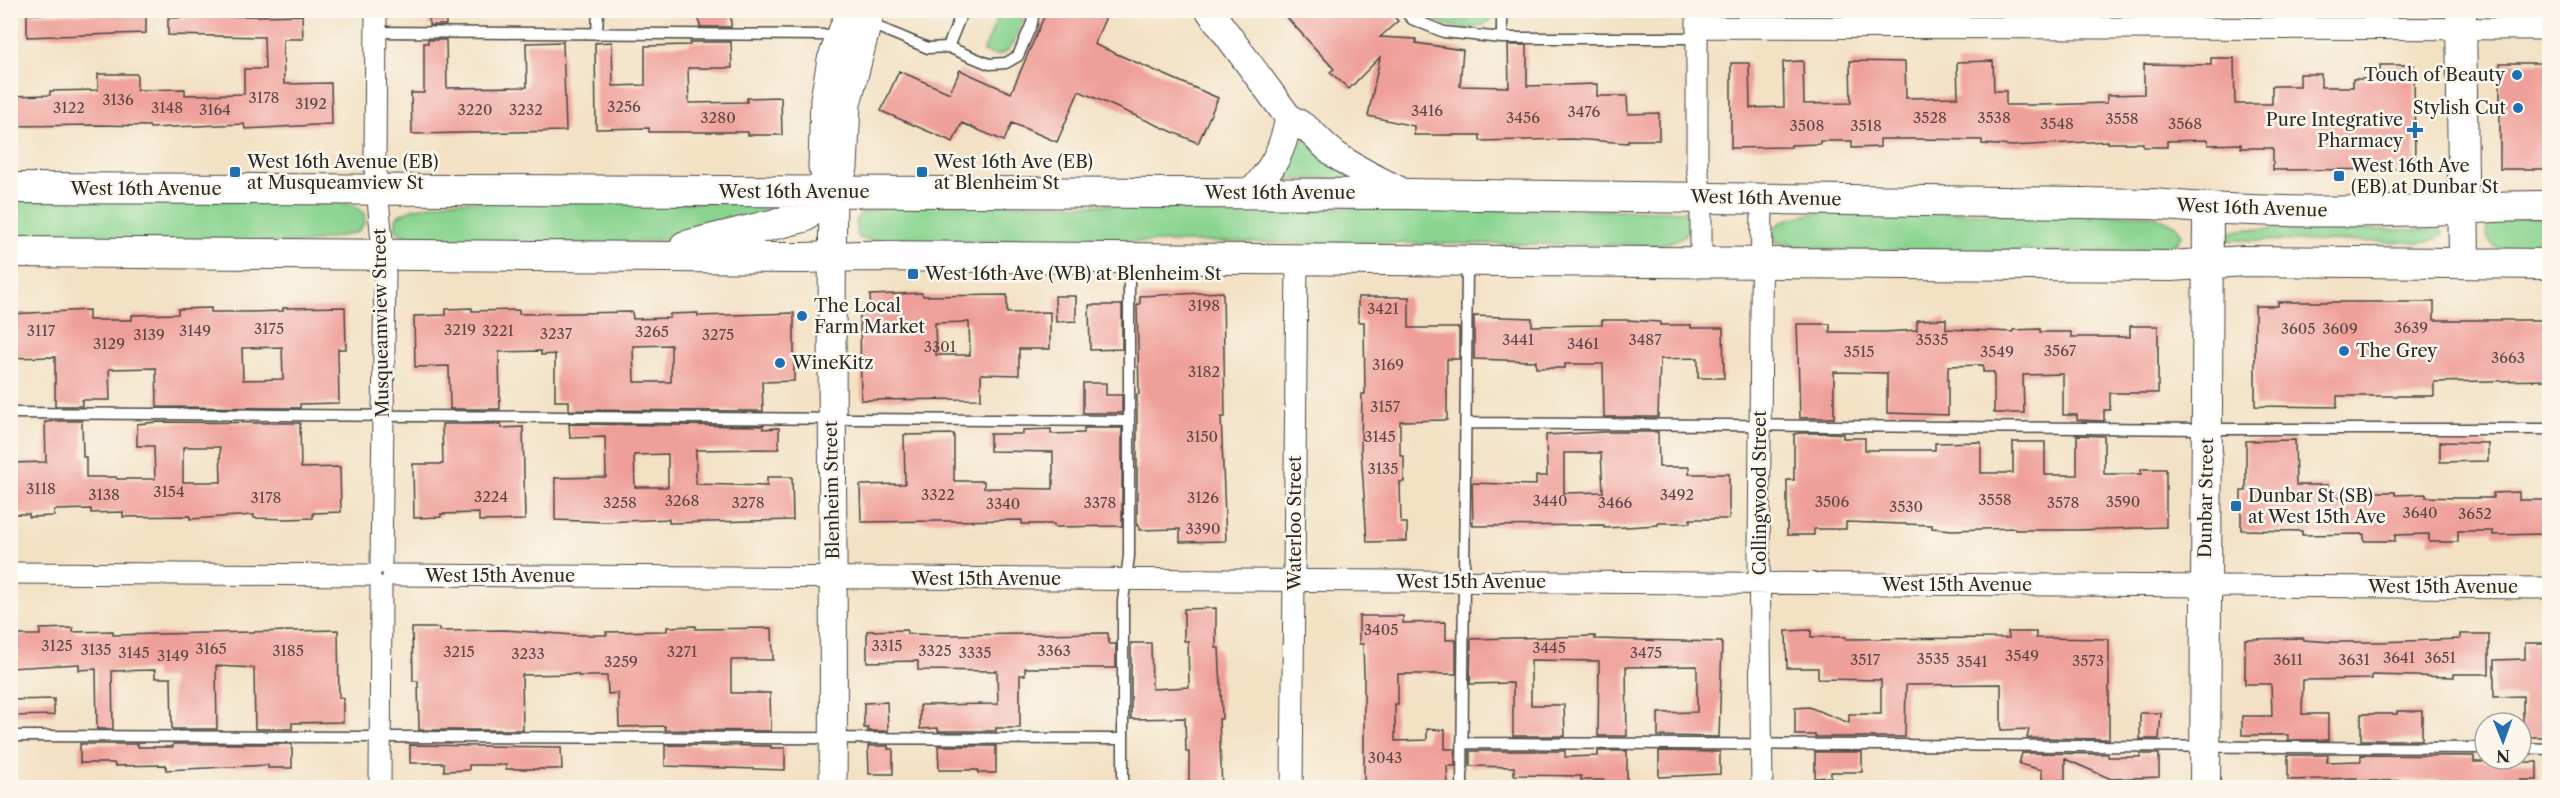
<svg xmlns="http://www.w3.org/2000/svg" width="2560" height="798" viewBox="0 0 2560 798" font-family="'Libre Caslon Text',serif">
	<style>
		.green { fill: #8ad490; stroke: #5a805e; stroke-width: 1.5 }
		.park { fill: url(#park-crowns); stroke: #5a805e; stroke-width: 1.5 }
		.building { fill: #ef9f99; fill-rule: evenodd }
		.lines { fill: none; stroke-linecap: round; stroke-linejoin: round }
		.service-casing { stroke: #494642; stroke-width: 13 }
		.minor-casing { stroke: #494642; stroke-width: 23 }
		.tertiary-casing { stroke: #494642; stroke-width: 29 }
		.secondary-casing { stroke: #494642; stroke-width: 32 }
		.service { stroke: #fff; stroke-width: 10 }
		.minor { stroke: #fff; stroke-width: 21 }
		.tertiary { stroke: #fff; stroke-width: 27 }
		.secondary { stroke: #fff; stroke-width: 30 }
		.poi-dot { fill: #1f6fb2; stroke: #fbf7ec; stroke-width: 2 }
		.labels { text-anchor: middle; stroke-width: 5; stroke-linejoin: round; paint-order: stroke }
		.number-label { font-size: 15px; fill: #5c4846 }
		.poi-label { font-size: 18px; fill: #2b2b2b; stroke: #fbf7ec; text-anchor: start }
		.street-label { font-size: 18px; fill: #2b2b2b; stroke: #fbf7ec }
	</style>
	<defs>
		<pattern id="park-crowns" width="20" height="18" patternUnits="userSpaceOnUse" patternTransform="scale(1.5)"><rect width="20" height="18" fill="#8ad490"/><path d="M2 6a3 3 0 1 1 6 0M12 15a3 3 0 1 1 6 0" fill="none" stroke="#77b67c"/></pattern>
	</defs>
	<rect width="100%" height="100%" fill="#fbf7ec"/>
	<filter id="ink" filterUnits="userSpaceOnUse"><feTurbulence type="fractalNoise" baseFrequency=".0167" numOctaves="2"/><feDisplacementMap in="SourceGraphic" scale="12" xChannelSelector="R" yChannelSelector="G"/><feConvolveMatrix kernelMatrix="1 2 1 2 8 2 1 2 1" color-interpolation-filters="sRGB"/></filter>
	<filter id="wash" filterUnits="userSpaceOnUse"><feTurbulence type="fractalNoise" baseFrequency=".008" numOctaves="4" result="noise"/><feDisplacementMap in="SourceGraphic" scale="24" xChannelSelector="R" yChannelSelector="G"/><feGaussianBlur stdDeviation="1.35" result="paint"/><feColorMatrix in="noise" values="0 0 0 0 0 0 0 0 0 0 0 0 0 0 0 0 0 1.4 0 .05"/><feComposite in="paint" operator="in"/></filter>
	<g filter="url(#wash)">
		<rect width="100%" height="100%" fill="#f3e1c4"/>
		<path class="green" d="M1001,11H1022C1024,20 1020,26 1017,35C1010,52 1002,59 983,52Z
			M1295,132L1360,179H1278C1289,163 1293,151 1295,132Z
			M328,200L353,205L364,213L365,222L358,232L307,243L63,242L11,234V201Z
			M451,201L748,203L793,208L691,236L624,244L477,245L404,236L396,230V219L399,215L412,209Z
			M921,203L1688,211L1693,215C1694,235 1675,242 1658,245L866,240L858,237L856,221L860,214L893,205Z
			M1836,211L2150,215L2175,224L2182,235L2176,244L2153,252L1814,250L1777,242L1774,239L1773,230C1784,214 1818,214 1836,211Z
			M2549,217V255C2530,254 2498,257 2487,237L2488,226L2495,220Z
			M2247,229L2440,230L2443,233C2439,240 2428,241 2420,242L2223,240V238L2234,231Z"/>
		<path class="park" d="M1415,11H1494C1486,42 1433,23 1415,11Z"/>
		<g id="blocks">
			<path class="building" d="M429,10H445L446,25H429Z
				M698,10H731V27H700Z
				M1047,10H1109L1094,44L1218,98L1198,143L1079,91L1057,142L1012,123L1004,141L962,123L953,142L881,111L899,71L950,93L960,70L1011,93Z
				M1280,10H1388L1398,21L1380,37L1416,39V43L1463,50L1460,86L1509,87L1508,45H1527V86L1597,84V96H1627L1628,114L1659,113V140H1628V143L1572,139L1480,141V135H1414V126L1368,116L1380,57L1349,89L1330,72L1334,69Z
				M102,11H146V33L27,37V14H102Z
				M302,15L303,39H283L284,84L331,83L332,124L245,129L244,124L150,128L149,126L99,125L10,126V96L50,95V91L98,90V74H137V90L185,89V95L244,94V69H265L264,37L168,35V18Z
				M428,40H446L447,88L527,87L526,43L563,42L566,131L412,134L411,93H424V43H428Z
				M612,42L613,86L645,85V46L690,45V42H731L732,68H688L689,103L747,102V98L781,97L782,135H748V132H649V128L596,129L595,43Z
				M2211,58H2234L2235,104H2272V86H2300V74H2321V87H2353V79H2380V65H2414L2415,169L2273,170V148H2241V144L2208,145V140L2167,141V147H2143V143H2108V141L2013,146L1982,144V140L1916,139H1880V147L1852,148V141H1820V144L1791,145V147L1731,148V63H1749L1750,108L1784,107L1783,62L1803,61L1804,104L1851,103L1850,61L1905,62L1906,98L1958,97L1957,62L1993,61L1994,91H2006V105H2043L2107,103V95L2144,94V64L2211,65Z
				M2500,63H2550V169H2500Z
				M1223,292L1225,417H1221L1226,541L1180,542V529L1139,530V526H1137V394H1139L1137,305L1140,304V296Z
				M922,293L923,296L1007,295V313L1050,312V349H1019V375L981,374V399L861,400L860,314H871L870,295ZM969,322L970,355H936L935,323Z
				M1055,296H1076V321L1056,322Z
				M1358,297H1409V328H1459V359H1447V420L1400,421V456H1404V482H1400L1401,523H1407V541L1367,542L1361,450L1362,394H1365L1364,322H1358Z
				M2278,302H2434V320H2550V380L2434,382V396H2337V407L2255,406V306H2278Z
				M1089,305H1122V349L1090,350Z
				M345,307L346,349H338L339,403L300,404V408L157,407L156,368L109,369L110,400H82V406H55V357L10,358V314L89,310V320H132V315L178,314V309L211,308V312H251L283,311V308ZM282,347L283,379L243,380L242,348Z
				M472,308V311L519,310V314L632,312L633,319L670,318V314L698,313V316L794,313V381L762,382L763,411L569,410V401H555V354L541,355V351L499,352L500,409H450L449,366L415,367L414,316L446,315V309ZM671,345V382H634L633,346Z
				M1474,316L1532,318V326L1602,325V320H1626L1660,322V325H1691V328H1723L1724,378H1698V358L1660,359L1658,417H1604L1603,364H1565V368H1536V361L1474,359Z
				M1946,319V329L2013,332V330L2040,329V332H2071V337H2130V326H2158V393H2110V410H2104V421L2077,420V415H2063V374L2023,375L2024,413H1994V372H1983V365L1948,366V415L1887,413V373L1834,372V418H1800L1797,324H1830V332H1885L1917,330V320Z
				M1083,383H1106V395H1122V413H1083Z
				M56,421H82L83,457H86V477H116L117,479H155L154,446H137V424L157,422L300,423L301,468L340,467L341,512L313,513V518L287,519L254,518V515L190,519V516L123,517V512L91,513V509L54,510V516L29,517V514H10V463L46,462L45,422ZM183,447H220L221,482H183Z
				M442,424H501V428L523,427L525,520L479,521V513L441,514V517L414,518L413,464H443Z
				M569,424L763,426V429L779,428V449L696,450V484L767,486V477H792L793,520L669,523V519L605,522L555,520V478L606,477L605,437L570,438ZM668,454V487H635L634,455Z
				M1084,428H1122V526L1054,527V524H1022V520L861,522L860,485L905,484L904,435L954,434V481H984V488L1053,489V452L990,451V434H1023V430L1051,429V434L1084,433Z
				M1604,432H1658L1659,467H1689V474H1729V519H1690V523H1658V525L1626,527L1604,528V525L1473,526L1472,483L1536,485V476H1547L1546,435ZM1601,453L1603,492L1564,493V453Z
				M1800,433H1834L1843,434V438H1865V450H1935V443L1981,442V473H2013V442H2045V475H2077V435L2104,436V474H2141V469H2166V527L2077,530H2015V528L1952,530L1932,528V525L1846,522V529H1814V535H1787V480H1794V434Z
				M2295,440L2296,485H2328V498H2365V492H2395V495L2426,494V497L2457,498H2493V493L2519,492V500H2550V534L2493,535V531H2458V542H2429V534L2395,535V541H2364V534L2302,535V531L2241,530V491H2246V441Z
				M2440,442L2488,443V461L2440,462Z
				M1216,608V648H1219L1221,687L1222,719H1219L1222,788H1189V752H1186L1185,718L1131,719V643H1151L1152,689L1189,687L1188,641H1184V609Z
				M1359,616H1403V623L1446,622V640H1456V674H1398V704H1395V741L1427,740V729L1445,730V749H1455V766H1447L1448,788H1364V675L1363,644H1359Z
				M696,626V629L772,628L773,660H731V693H770L771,731L665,730V726L619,727L618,693L608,694L607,676H578V674L522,675L523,730H419L418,681H413L412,628H439V631L505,630L574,635H607L606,632L667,631V627Z
				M73,628V632L113,631V635L338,630L339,698H343V722L292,723V729H255L254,668L216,666L217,729H172L171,678H155V670L112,671L113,729H97L96,669L79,670V664L10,668V635H40V629Z
				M907,630V634L952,635L1108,633L1109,644H1116V668H1025V675H1020V728H996V731H938V728L920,729V705L998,704L997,671L918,670V661L867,662V631Z
				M1811,630V637H1846V639L2009,638L2008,632H2036V638L2109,639V739L2027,738L2029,729L2001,730V684L1906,685L1905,737H1815V735H1795V708L1809,707L1849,723V714H1881V680L1818,679V668H1787L1786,631Z
				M2460,634H2489V674H2454V677L2372,675V679L2303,680L2302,714H2328V740H2288V735H2242V716H2272L2271,684H2245V639L2303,638V640L2332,642H2379L2460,639Z
				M1595,636V639L1722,642L1719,737L1658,736V713L1697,712V666L1626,667L1627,736H1598L1599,661L1531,660V705H1564L1565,736H1513V683L1470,684L1471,639Z
				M2525,643H2550V684H2545L2546,737H2523V696L2494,697V660L2525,659Z
				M54,699V715L10,716V700Z
				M887,702L888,731H868V728H864V703Z
				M2397,711H2422V740H2361V714H2397Z
				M2140,713H2161L2159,739H2140Z
				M80,744H138V747H173V744H292V768H268V765L166,770V765L115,766L114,763H80Z
				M410,745L561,747L562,769H506V765H469V770L444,771V763H410Z
				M665,745L771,746V748H785V770L665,766Z
				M868,746H888V749H893V774H869Z
				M938,746H996V773H978V770H939Z
				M1470,751H1565V757L1598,756V751H1627V783H1604V780H1581V776L1514,775V767L1470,766Z
				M1659,751L1720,752V774L1659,777Z
				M1815,752H1862V772H1831V777L1815,778Z
				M2022,753L2108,754V757H2140V754H2159V777L2111,779L2065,759V780H2042V770L2019,764Z
				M2288,755H2328L2327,762L2361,761V755L2474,756V762H2537V780H2521V785L2441,783V780L2357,781V778L2288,780Z"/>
		</g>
	</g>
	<g filter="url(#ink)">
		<use href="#blocks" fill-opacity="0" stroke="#494642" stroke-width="1.5"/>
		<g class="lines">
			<defs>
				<path id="service" d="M1404,10L1412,19L1444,32L1502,38H1697
					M1502,10V38
					M2309,10V28
					M868,23L928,48L948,47L989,64L1006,63L1018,56L1032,23L1034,10
					M376,32L823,35L839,40
					M597,34L598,10
					M948,47L963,10
					M10,413L1128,421
					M1467,423L2207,429H2550
					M10,736L1121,739
					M1462,743L2485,748
					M2521,748L2550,749
					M1123,788V601L1129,556V259
					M1462,788L1467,263"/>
				<path id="minor" d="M376,10L375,168L385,273L381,563
					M1697,10V166L1701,198V261
					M1697,27L2550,29
					M1762,198L1759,554L1762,788
					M10,573L370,575
					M393,575L2550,588
					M380,788L381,587
					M1292,788L1297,259"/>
				<path id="tertiary" d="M1209,10L1289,118C1313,129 1317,141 1336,155C1358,171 1383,182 1407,194
					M833,192L822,167L824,99L831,60L850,10
					M1250,194C1273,168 1282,153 1289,118
					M833,788C835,589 830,391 833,192L844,168L847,104L871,10"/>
				<path id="secondary" d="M2461,10L2464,263
					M10,188L1407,194L2152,204C2243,212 2335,213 2426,210C2467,209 2508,205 2550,206
					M685,246L804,217L833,192
					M10,252L804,258L861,256L2171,266L2244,261L2550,264
					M2205,788L2208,209"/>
			</defs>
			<use href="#service" class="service-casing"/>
			<use href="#minor" class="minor-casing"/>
			<use href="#tertiary" class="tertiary-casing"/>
			<use href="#secondary" class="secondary-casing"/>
			<use href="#service" class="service"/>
			<use href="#minor" class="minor"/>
			<use href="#tertiary" class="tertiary"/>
			<use href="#secondary" class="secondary"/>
		</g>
	</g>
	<g class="poi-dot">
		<circle cx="2517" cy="75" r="6"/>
		<circle cx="2518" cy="108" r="6"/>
		<path d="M2412 121h6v6h6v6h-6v6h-6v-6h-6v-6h6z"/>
		<rect x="229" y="166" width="12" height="12" rx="3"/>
		<rect x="916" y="166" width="12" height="12" rx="3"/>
		<rect x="2333" y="170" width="12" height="12" rx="3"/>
		<rect x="907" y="268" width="12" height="12" rx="3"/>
		<circle cx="802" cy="316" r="6"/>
		<circle cx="2344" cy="351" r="6"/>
		<circle cx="780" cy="363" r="6"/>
		<rect x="2230" y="500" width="12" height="12" rx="3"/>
	</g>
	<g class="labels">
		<g class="number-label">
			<text x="264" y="103">3178</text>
			<text x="118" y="105">3136</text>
			<text x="311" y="109">3192</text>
			<text x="624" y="112">3256</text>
			<text x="69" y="113">3122</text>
			<text x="167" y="113">3148</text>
			<text x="215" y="115">3164</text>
			<text x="475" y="115">3220</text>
			<text x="526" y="115">3232</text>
			<text x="1427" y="116">3416</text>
			<text x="1584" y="117">3476</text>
			<text x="718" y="123">3280</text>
			<text x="1523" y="123">3456</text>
			<text x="1930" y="123">3528</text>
			<text x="1994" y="123">3538</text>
			<text x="2122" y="124">3558</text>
			<text x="2057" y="129">3548</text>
			<text x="2185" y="129">3568</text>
			<text x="1807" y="131">3508</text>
			<text x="1866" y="131">3518</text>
			<text x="1204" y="311">3198</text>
			<text x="1383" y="314">3421</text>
			<text x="2411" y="333">3639</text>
			<text x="269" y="334">3175</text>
			<text x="2298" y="334">3605</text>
			<text x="2340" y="334">3609</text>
			<text x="460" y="335">3219</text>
			<text x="41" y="336">3117</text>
			<text x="195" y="336">3149</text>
			<text x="498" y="336">3221</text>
			<text x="652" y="337">3265</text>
			<text x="556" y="339">3237</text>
			<text x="149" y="340">3139</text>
			<text x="718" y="340">3275</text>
			<text x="1518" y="345">3441</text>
			<text x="1645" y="345">3487</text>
			<text x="1932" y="345">3535</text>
			<text x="109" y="349">3129</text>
			<text x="1583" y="349">3461</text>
			<text x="940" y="352">3301</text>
			<text x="2060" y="356">3567</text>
			<text x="1859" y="357">3515</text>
			<text x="1997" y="357">3549</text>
			<text x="2508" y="363">3663</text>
			<text x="1388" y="370">3169</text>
			<text x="1204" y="377">3182</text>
			<text x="1385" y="412">3157</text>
			<text x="1202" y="442">3150</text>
			<text x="1380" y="442">3145</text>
			<text x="1383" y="474">3135</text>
			<text x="41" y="494">3118</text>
			<text x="169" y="497">3154</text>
			<text x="104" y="500">3138</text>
			<text x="938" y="500">3322</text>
			<text x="1677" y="500">3492</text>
			<text x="491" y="502">3224</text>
			<text x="266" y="503">3178</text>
			<text x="1203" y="503">3126</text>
			<text x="1995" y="505">3558</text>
			<text x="682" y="506">3268</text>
			<text x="1550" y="506">3440</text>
			<text x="1832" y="507">3506</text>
			<text x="2123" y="507">3590</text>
			<text x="620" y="508">3258</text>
			<text x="748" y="508">3278</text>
			<text x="1100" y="508">3378</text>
			<text x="1615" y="508">3466</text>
			<text x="2063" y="508">3578</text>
			<text x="1003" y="509">3340</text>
			<text x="1906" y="512">3530</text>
			<text x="2420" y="518">3640</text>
			<text x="2475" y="519">3652</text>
			<text x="1203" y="534">3390</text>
			<text x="1381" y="635">3405</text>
			<text x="57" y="651">3125</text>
			<text x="887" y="651">3315</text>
			<text x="1549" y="653">3445</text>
			<text x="211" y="654">3165</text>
			<text x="96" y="655">3135</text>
			<text x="288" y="656">3185</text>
			<text x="935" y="656">3325</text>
			<text x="1054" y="656">3363</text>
			<text x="459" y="657">3215</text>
			<text x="682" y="657">3271</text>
			<text x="134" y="658">3145</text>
			<text x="975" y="658">3335</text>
			<text x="1646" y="658">3475</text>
			<text x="528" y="659">3233</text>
			<text x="173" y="661">3149</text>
			<text x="2022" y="661">3549</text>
			<text x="2399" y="663">3641</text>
			<text x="2440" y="663">3651</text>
			<text x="1933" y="664">3535</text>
			<text x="1865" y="665">3517</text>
			<text x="2288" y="665">3611</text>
			<text x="2354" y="665">3631</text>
			<text x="2088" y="666">3573</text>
			<text x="621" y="667">3259</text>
			<text x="1972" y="667">3541</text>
			<text x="1385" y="763">3043</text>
		</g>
		<g class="poi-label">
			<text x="2505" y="81" text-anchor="end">Touch of Beauty</text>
			<text x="2506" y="114" text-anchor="end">Stylish Cut</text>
			<text x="2403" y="126" text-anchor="end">Pure Integrative<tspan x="2403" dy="21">Pharmacy</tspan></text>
			<text x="247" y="168">West 16th Avenue (EB)<tspan x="247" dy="21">at Musqueamview St</tspan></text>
			<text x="934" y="168">West 16th Ave (EB)<tspan x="934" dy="21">at Blenheim St</tspan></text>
			<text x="2351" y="172">West 16th Ave<tspan x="2351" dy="21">(EB) at Dunbar St</tspan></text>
			<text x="925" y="280">West 16th Ave (WB) at Blenheim St</text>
			<text x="814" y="312">The Local<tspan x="814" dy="21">Farm Market</tspan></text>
			<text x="2356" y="357">The Grey</text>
			<text x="792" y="369">WineKitz</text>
			<text x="2248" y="502">Dunbar St (SB)<tspan x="2248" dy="21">at West 15th Ave</tspan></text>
		</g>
		<g class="street-label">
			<text x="146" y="195">West 16th Avenue</text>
			<text x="794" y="198">West 16th Avenue</text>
			<text x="1280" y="199">West 16th Avenue</text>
			<text transform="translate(1766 198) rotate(1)" y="6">West 16th Avenue</text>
			<text transform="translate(2252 208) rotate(2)" y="6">West 16th Avenue</text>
			<text transform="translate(381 323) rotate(-91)" y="6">Musqueamview Street</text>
			<text transform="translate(832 490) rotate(-91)" y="6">Blenheim Street</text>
			<text transform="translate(1760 493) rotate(-90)" y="6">Collingwood Street</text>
			<text transform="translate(2206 498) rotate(-89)" y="6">Dunbar Street</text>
			<text transform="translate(1295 523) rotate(-90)" y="6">Waterloo Street</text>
			<text x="500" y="582">West 15th Avenue</text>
			<text x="986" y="585">West 15th Avenue</text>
			<text x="1471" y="588">West 15th Avenue</text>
			<text x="1957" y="591">West 15th Avenue</text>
			<text x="2443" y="593">West 15th Avenue</text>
		</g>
	</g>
	<rect width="2560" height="798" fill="none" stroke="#fbf7ec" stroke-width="36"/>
	<g transform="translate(2503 741) rotate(179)"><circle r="28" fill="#fbf7ec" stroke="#a8a59f" stroke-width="1.5"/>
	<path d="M0-4.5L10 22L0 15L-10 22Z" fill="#1f6fb2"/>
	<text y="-9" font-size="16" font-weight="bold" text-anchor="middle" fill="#2b2b2b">N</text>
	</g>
</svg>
